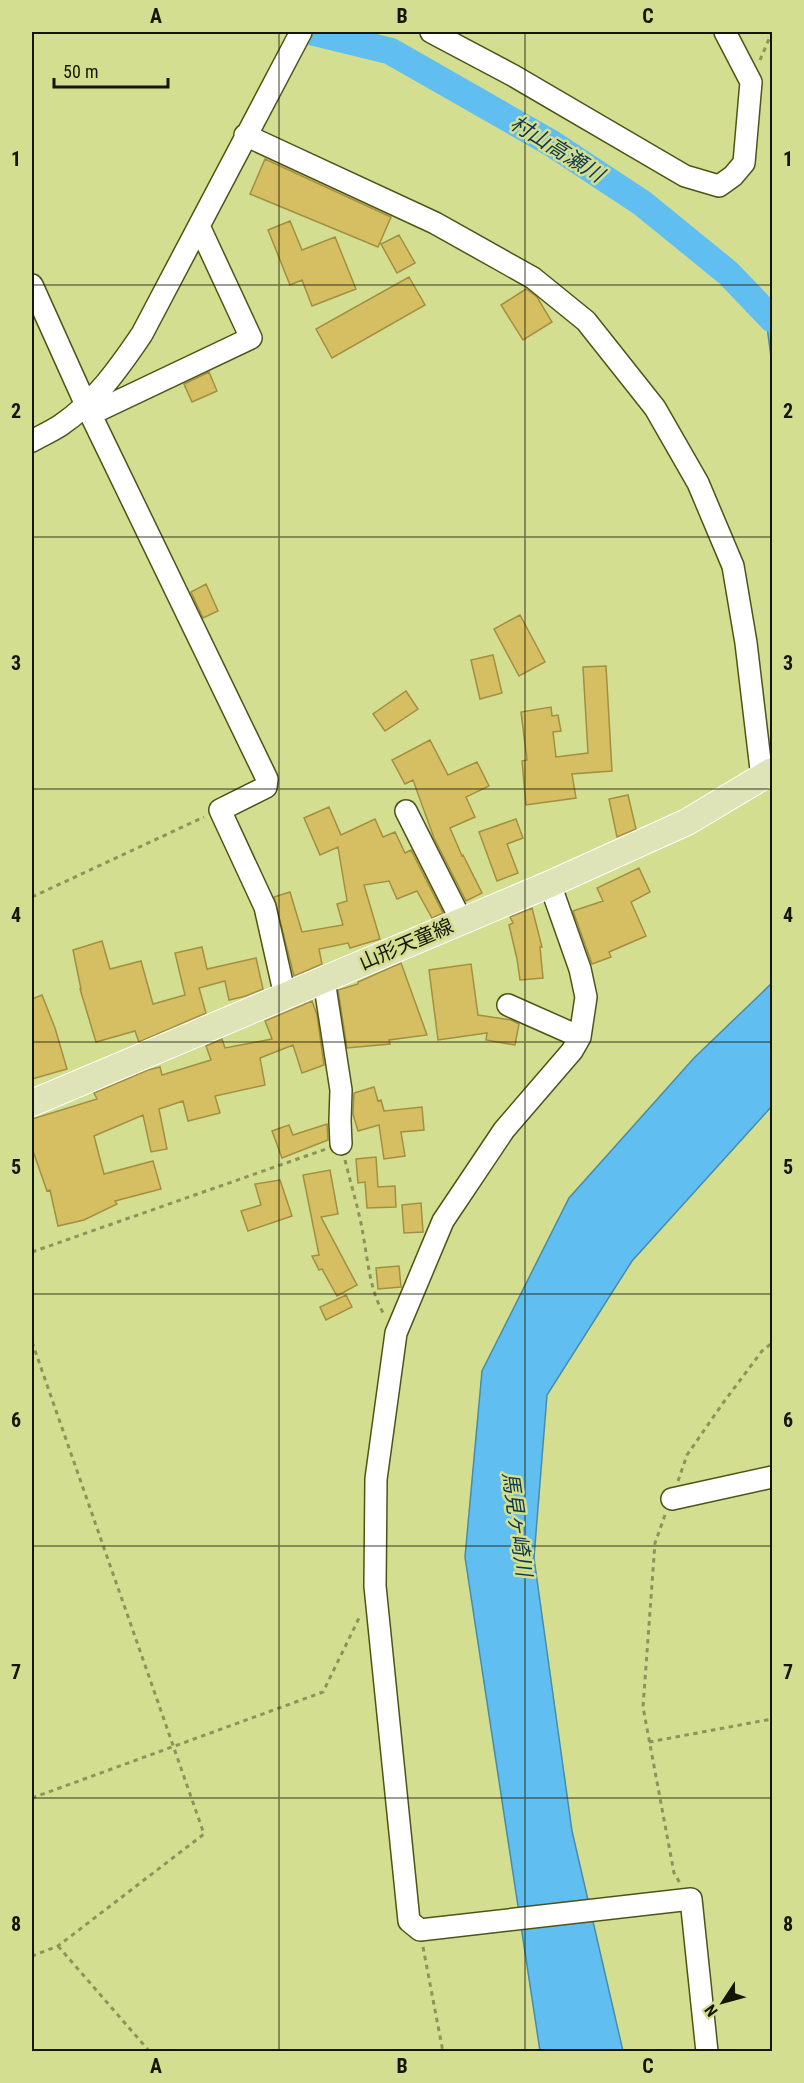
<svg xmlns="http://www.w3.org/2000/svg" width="804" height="2083" viewBox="0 0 804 2083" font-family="'Roboto Condensed','Noto Sans JP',sans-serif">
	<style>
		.water { fill: #60bef1; stroke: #498ca9; stroke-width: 1.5 }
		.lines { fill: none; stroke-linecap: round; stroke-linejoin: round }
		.river { stroke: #60bef1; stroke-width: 27 }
		.building { fill: #d6be62; stroke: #a38f40; stroke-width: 1.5 }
		.minor-casing { stroke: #4e5418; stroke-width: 24 }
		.major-casing { stroke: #fff; stroke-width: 28 }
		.path { stroke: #8c945b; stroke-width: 3; stroke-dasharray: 4.5 4.5; stroke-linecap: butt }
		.minor { stroke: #fff; stroke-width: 21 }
		.major { stroke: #dee4b7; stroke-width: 26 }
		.grid { fill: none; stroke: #131600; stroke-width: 1.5; stroke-opacity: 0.55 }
		.labels { text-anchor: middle; stroke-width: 5; stroke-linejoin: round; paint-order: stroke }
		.street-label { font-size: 20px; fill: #131600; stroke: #d4de90 }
		.water-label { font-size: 21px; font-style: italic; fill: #0e384d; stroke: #d4de90 }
		.neatline { fill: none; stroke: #131600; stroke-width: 2 }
		.grid-label { font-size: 20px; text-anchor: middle; font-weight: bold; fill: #131600 }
	</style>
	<rect width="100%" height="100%" fill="#d4de90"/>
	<path class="water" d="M765,311L772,312V365Z
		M772,983V1106L632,1261L547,1395L534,1558L572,1831L623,2051H540L465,1557L482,1371L569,1198L694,1058Z"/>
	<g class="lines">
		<path class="river" d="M312,32L390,51L551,143L642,203L728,273L772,319"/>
	</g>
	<path class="building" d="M265,159L391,217L378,247L250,194Z
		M290,221L302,250L335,237L356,289L312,306L302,280L290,285L268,230Z
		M399,235L415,263L397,273L381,244Z
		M409,277L425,305L332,358L316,329Z
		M526,289L537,297L552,322L523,340L501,305Z
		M209,372L217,391L192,402L184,384Z
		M206,584L218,611L203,618L191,592Z
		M520,615L545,662L519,676L494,629Z
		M493,655L502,693L480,699L471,660Z
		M606,666L612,771L572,774L576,798L526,805L522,761L527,760L521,712L551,707L552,716L558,715L561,731L553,732L556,757L588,753L583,667Z
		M406,691L418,709L385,731L373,714Z
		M430,740L448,775L477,762L489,786L466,797L475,817L450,828L462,856L463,855L482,893L466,901L434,838L413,780L405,784L392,760Z
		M628,795L636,829L617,837L609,799Z
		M329,807L341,835L375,819L383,837L395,832L405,853L411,850L443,913L432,918L417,891L397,899L389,881L364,885L380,939L350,948L348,943L319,949L322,964L294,976L274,897L290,892L302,932L343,925L337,904L347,901L338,847L320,855L304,818Z
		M516,819L523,838L507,844L518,873L497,881L479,832Z
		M639,868L650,892L631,902L646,936L609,952L611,957L592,964L573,911L603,901L597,888Z
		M532,908L542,947H540L543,978L520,980L517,959L509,925L513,923L510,917Z
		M102,941L110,969L141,961L153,1004L185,995L175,953L202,947L207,969L256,958L263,989L246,996L229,1000L225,981L199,988L206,1013L139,1042L135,1031L96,1042L80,989H81L73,950Z
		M401,963L427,1035L389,1040L390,1044L347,1048L338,990L358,984V982Z
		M471,964L478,1015L511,1020L519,1024L515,1045L486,1040L487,1033L438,1040L429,970Z
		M42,995L55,1028L67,1069L32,1079V999Z
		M312,1001L317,1015L324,1065L302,1073L293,1045L260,1058L265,1085L215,1096L220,1113L188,1121L183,1101L159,1109L167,1149L151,1152L143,1115L94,1136L104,1174L153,1161L161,1189L115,1201L117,1204L84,1220L58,1226L50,1190L47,1191L32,1148V1119L97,1099L94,1093L148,1070L160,1067L162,1075L211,1060L206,1046L222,1039L225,1048L272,1039L265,1021Z
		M374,1087L378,1101L381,1100L384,1111L422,1107L424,1130L401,1132L405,1156L384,1159L379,1125L358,1131L353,1114L354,1093Z
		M327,1124L328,1140L282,1158L272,1131L289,1125L293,1135Z
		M376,1157L378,1187L395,1186L396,1207L367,1208L365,1182L358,1183L356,1159Z
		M330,1170L338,1214L321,1217L357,1285L337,1296L322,1269L319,1270L312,1256L319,1255L303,1175Z
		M280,1180L292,1216L248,1231L241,1211L261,1205L255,1184Z
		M421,1203L423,1232L404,1233L402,1205Z
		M399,1266L401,1287L378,1289L376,1268Z
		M346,1295L352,1307L326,1320L320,1307Z"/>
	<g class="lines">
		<defs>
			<path id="minor" d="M431,32L514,76L685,176L719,186L733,176L744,163L751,82L725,32
				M245,135L435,223L533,278L586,321L655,408L698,483L733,566L746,643L762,778
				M32,285L86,405L267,779L266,787L220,810L265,907L285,996
				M91,414L251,338L199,226
				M32,441C41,436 52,431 61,425C95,402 119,368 142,334L301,32
				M406,811L461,920
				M550,884L580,969L586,997L580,1037L572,1051L504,1130L443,1221L396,1333L376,1479L375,1586L409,1921L420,1930L691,1899L707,2052
				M324,980L341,1090L340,1121L341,1144
				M508,1005L580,1037
				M672,1499L772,1477"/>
			<path id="major" d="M32,1103L550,884L687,822L772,771"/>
		</defs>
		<use href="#minor" class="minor-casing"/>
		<use href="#major" class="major-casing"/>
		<path class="path" d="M760,60L772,32
			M32,897L204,817
			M345,1160C351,1185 359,1210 363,1234C368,1262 370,1292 385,1316
			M32,1252L326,1149
			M32,1342L204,1834L58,1946L32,1956
			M678,1481L687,1455L723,1403L762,1351L772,1343
			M665,1515L655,1543L643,1707L674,1873L680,1883
			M649,1742L772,1719
			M32,1798L323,1692L360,1616
			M58,1946L150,2052
			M423,1947L443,2052"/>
		<use href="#minor" class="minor"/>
		<use href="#major" class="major"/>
	</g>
	<path class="grid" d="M279,32V2052M525,32V2052M32,285H772M32,537H772M32,789H772M32,1042H772M32,1294H772M32,1546H772M32,1798H772"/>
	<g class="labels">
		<g class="street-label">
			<text transform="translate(406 944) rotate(-23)" y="7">山形天童線</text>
		</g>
		<g class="water-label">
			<text transform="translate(557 149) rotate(32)" y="7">村山高瀬川</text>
			<text transform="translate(517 1524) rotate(82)" y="7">馬見ヶ崎川</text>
		</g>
	</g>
	<rect width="804" height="2083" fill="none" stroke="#d4de90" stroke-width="66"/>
	<g transform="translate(723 2002) rotate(234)" stroke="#d4de90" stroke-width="4.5" paint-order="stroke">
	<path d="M0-4.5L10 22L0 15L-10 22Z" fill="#131600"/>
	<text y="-9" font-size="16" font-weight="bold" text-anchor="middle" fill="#131600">N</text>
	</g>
	<path d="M54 78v9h114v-9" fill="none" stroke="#131600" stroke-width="3"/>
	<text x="63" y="78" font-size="18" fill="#131600" stroke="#d4de90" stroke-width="4.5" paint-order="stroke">50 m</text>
	<rect x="33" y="33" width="738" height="2017" class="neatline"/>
	<g class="grid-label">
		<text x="156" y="23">A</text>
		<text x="402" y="23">B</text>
		<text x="648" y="23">C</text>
		<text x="16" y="166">1</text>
		<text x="788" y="166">1</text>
		<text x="16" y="418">2</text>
		<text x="788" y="418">2</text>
		<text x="16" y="670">3</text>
		<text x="788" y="670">3</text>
		<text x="16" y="922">4</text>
		<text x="788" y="922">4</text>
		<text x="16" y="1174">5</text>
		<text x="788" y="1174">5</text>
		<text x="16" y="1427">6</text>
		<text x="788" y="1427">6</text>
		<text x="16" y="1679">7</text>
		<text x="788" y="1679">7</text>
		<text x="16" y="1931">8</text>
		<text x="788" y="1931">8</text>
		<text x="156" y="2073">A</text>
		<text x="402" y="2073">B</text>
		<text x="648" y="2073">C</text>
	</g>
</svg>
